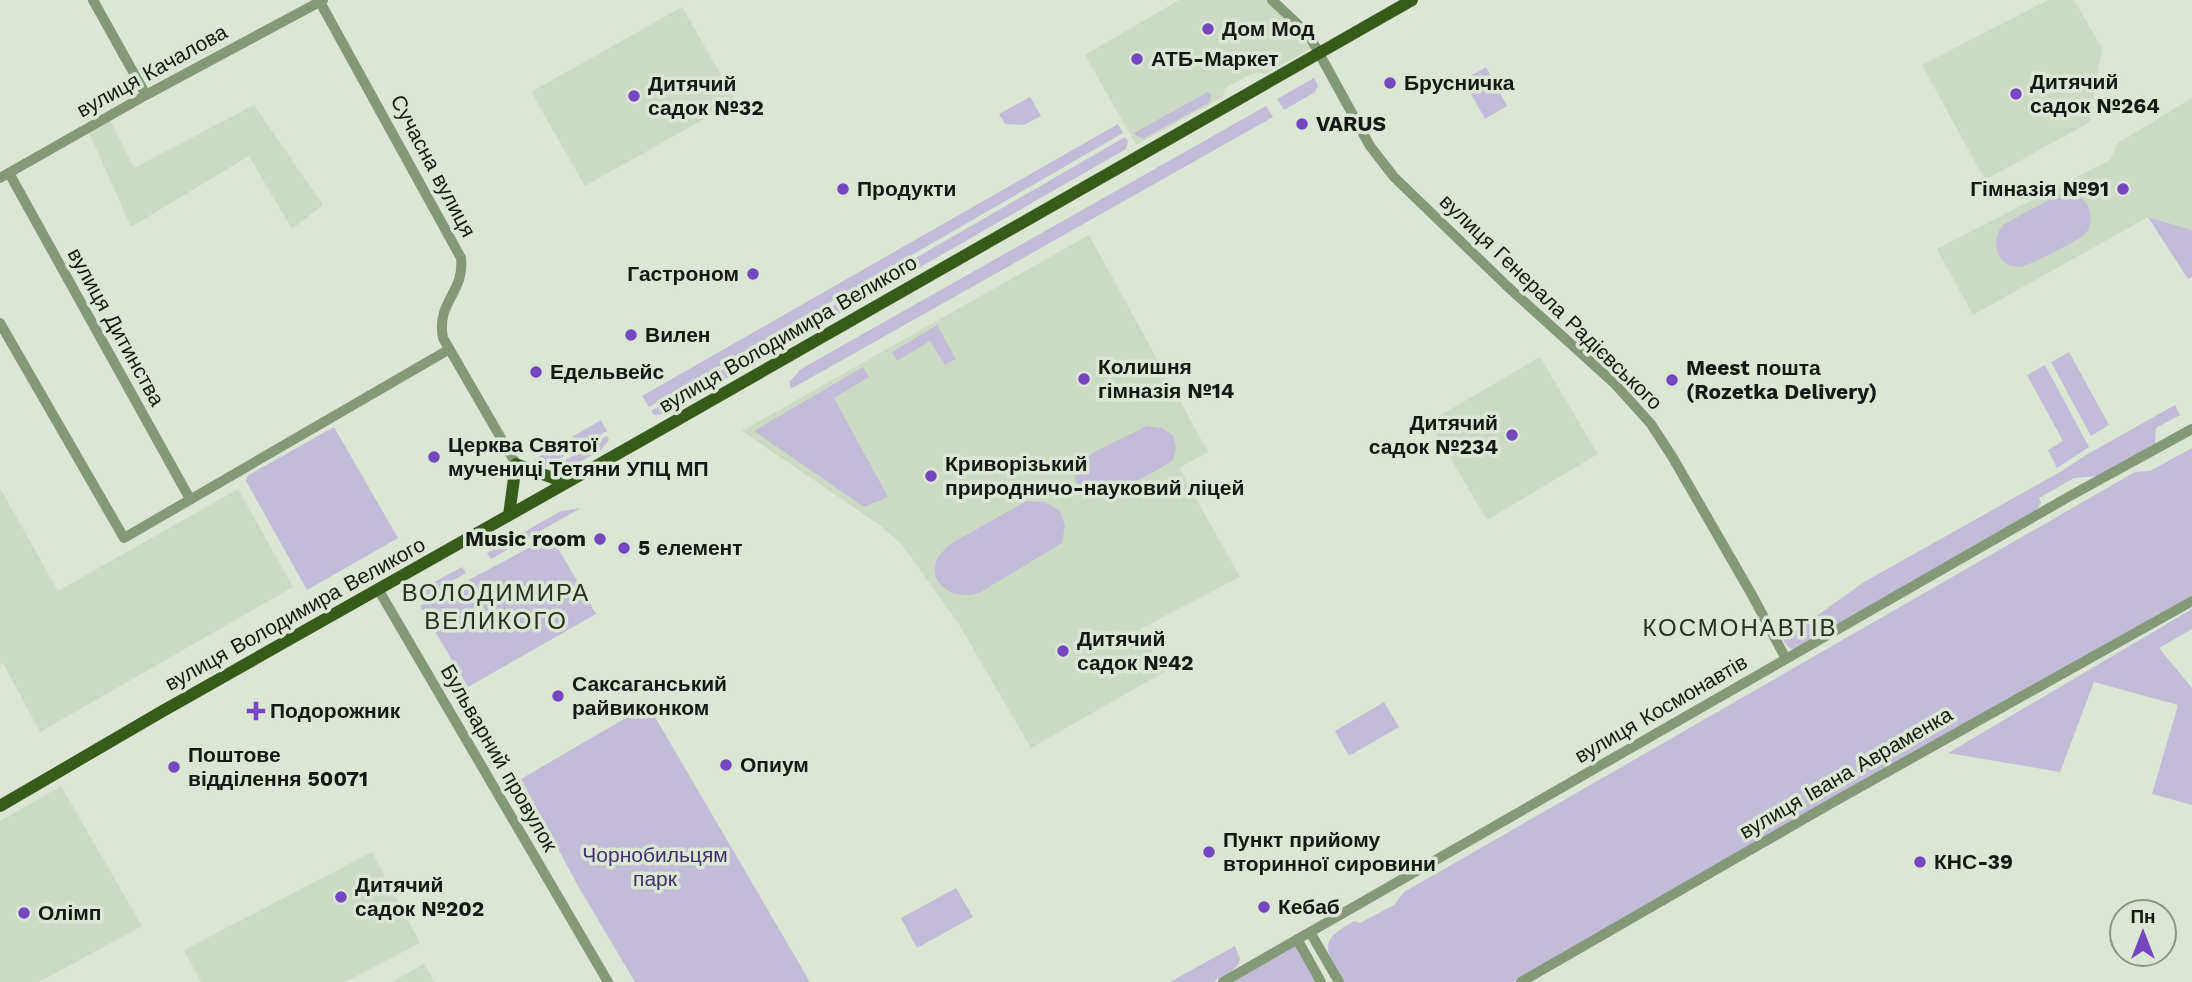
<svg xmlns="http://www.w3.org/2000/svg" width="2192" height="982" viewBox="0 0 2192 982" font-family="'Work Sans',sans-serif">
	<style>
		.built { fill: #ccdac3 }
		.green { fill: #c3bcd8 }
		.lines { fill: none; stroke-linecap: round; stroke-linejoin: round }
		.minor { stroke: #839977; stroke-width: 10 }
		.major { stroke: #365b1a; stroke-width: 12 }
		.poi-dot { fill: #7547bf; stroke: #dbe6d5; stroke-width: 2.5 }
		.labels { text-anchor: middle; stroke-width: 7; stroke-linejoin: round; paint-order: stroke }
		.poi-label { font-size: 21px; font-weight: bold; fill: #151913; stroke: #dbe6d5; text-anchor: start }
		.street-label { font-size: 21px; fill: #151913; stroke: #dbe6d5 }
		.park-label { font-size: 21px; fill: #433167; stroke: #dbe6d5 }
		.quarter-label { font-size: 24px; letter-spacing: 2px; fill: #283023; stroke: #dbe6d5 }
	</style>
	<rect width="100%" height="100%" fill="#dbe6d5"/>
	<path class="built" d="M1179,0H1272L1315,46L1265,74L1253,73L1225,88L1223,97L1136,145L1085,55Z
		M2048,0H2074L2102,48L2090,122L1985,180L1922,65Z
		M682,7L736,101L585,186L531,92Z
		M2192,98V230L2148,217L1973,315L1937,249L2110,160L2118,143Z
		M254,105L323,205L292,229L249,156L131,227L87,128L108,117L134,168Z
		M1089,235L1208,452L1179,468L1240,577L1140,629L1164,672L1031,748L960,626L902,545L881,526L742,431Z
		M1540,357L1598,454L1487,520L1429,422Z
		M0,488L58,591L238,489L293,587L40,732L3,663L0,664Z
		M61,786L142,926L39,982H0V821Z
		M372,852L420,943L345,982H201L184,950Z
		M424,964L435,982H392Z"/>
	<path class="green" d="M1486,67L1507,106L1485,119L1463,80Z
		M1314,78L1318,85L1315,92L1284,110L1277,99Z
		M1208,92L1211,95L1210,102L1143,139L1137,136L1134,133Z
		M1030,97L1041,116L1024,125L1005,124L999,114Z
		M1266,106L1273,117L791,389L789,382L801,369Z
		M1118,124L1123,133L649,407L642,396Z
		M1125,137L1128,141L1126,149L664,414L654,415L651,411Z
		M2062,193C2074,192 2084,197 2089,208C2092,216 2091,228 2085,234C2080,240 2027,266 2021,267C1996,268 1989,240 2004,224Z
		M2148,217L2192,230V277L2188,279Z
		M937,325L956,359L945,365L930,341L897,361L892,352Z
		M2069,352L2109,425L2091,436L2051,362Z
		M2045,365L2089,447L2057,468L2048,450L2063,441L2027,375Z
		M863,367L869,377L834,398L888,497L864,507L754,431Z
		M2175,405L2180,415L2156,428L2155,444L2098,476L2074,478L2039,498L2041,503L2034,514L1793,650L1788,647L1783,640L1864,582L2060,472L2086,455Z
		M601,420L607,431L540,470L533,465L535,459Z
		M1147,426L1162,428L1173,435L1176,448L1173,460C1162,468 1118,492 1105,496C1082,501 1064,477 1083,460C1096,449 1131,435 1147,426Z
		M334,427L398,538L307,590L246,481L247,476Z
		M607,436L609,440L601,450L561,473L545,472Z
		M2192,448V595L1513,982H1344C1325,949 1317,942 1354,921L1360,923L1394,905L1404,892L2135,472L2150,471Z
		M1026,501L1045,502L1060,511L1065,526L1062,543L979,593C949,603 918,575 945,549C951,542 961,538 968,534C988,523 1007,512 1026,501Z
		M581,508L491,559L487,553L561,511Z
		M551,536L596,614L468,687L420,606Z
		M462,567L466,573L418,600L414,593Z
		M2192,609V629L2159,648L2192,688V805L2152,794L2178,705L2094,682L2060,772L1948,753Z
		M1384,702L1399,727L1349,756L1335,731Z
		M648,705L810,982H635L578,886L521,779Z
		M956,888L973,917L917,948L901,918Z
		M1297,940L1321,982H1223Z
		M1235,946L1240,959L1238,965L1232,971L1213,982H1170Z"/>
	<g class="lines">
		<path class="minor" d="M93,0L146,95
			M1272,0L1309,35L1370,146L1394,177L1508,287L1614,383L1651,424L1673,458L1752,595L1786,659
			M320,2L461,258C465,293 436,301 443,338L516,464
			M9,173L190,499
			M0,178L146,95L323,0
			M0,323L124,538L448,350
			M378,589L608,982
			M1310,932L1339,982
			M1297,939L1321,982
			M1223,982L2070,496L2192,429
			M1521,982L1830,804L2192,601"/>
		<path class="major" d="M509,515L516,464L566,483
			M0,806L161,712L642,440L1412,0"/>
	</g>
	<g class="poi-dot">
		<circle cx="1208" cy="29" r="7"/>
		<circle cx="1137" cy="59" r="7"/>
		<circle cx="1390" cy="83" r="7"/>
		<circle cx="2016" cy="94" r="7"/>
		<circle cx="634" cy="96" r="7"/>
		<circle cx="1302" cy="124" r="7"/>
		<circle cx="843" cy="189" r="7"/>
		<circle cx="2123" cy="189" r="7"/>
		<circle cx="753" cy="274" r="7"/>
		<circle cx="631" cy="335" r="7"/>
		<circle cx="536" cy="372" r="7"/>
		<circle cx="1084" cy="379" r="7"/>
		<circle cx="1672" cy="380" r="7"/>
		<circle cx="1512" cy="435" r="7"/>
		<circle cx="434" cy="457" r="7"/>
		<circle cx="931" cy="476" r="7"/>
		<circle cx="600" cy="539" r="7"/>
		<circle cx="624" cy="548" r="7"/>
		<circle cx="1063" cy="651" r="7"/>
		<circle cx="558" cy="696" r="7"/>
		<path d="M252.5 700.5h7v7h7v7h-7v7h-7v-7h-7v-7h7z"/>
		<circle cx="726" cy="765" r="7"/>
		<circle cx="174" cy="767" r="7"/>
		<circle cx="1209" cy="852" r="7"/>
		<circle cx="1920" cy="862" r="7"/>
		<circle cx="341" cy="897" r="7"/>
		<circle cx="1264" cy="907" r="7"/>
		<circle cx="24" cy="913" r="7"/>
	</g>
	<g class="labels">
		<g class="poi-label">
			<text x="1222" y="36">Дом Мод</text>
			<text x="1151" y="66">АТБ-Маркет</text>
			<text x="2030" y="89">Дитячий<tspan x="2030" dy="24">садок №264</tspan></text>
			<text x="1404" y="90">Брусничка</text>
			<text x="648" y="91">Дитячий<tspan x="648" dy="24">садок №32</tspan></text>
			<text x="1316" y="131">VARUS</text>
			<text x="857" y="196">Продукти</text>
			<text x="2109" y="196" text-anchor="end">Гімназія №91</text>
			<text x="739" y="281" text-anchor="end">Гастроном</text>
			<text x="645" y="342">Вилен</text>
			<text x="1098" y="374">Колишня<tspan x="1098" dy="24">гімназія №14</tspan></text>
			<text x="1686" y="375">Meest пошта<tspan x="1686" dy="24">(Rozetka Delivery)</tspan></text>
			<text x="550" y="379">Едельвейс</text>
			<text x="1498" y="430" text-anchor="end">Дитячий<tspan x="1498" dy="24">садок №234</tspan></text>
			<text x="448" y="452">Церква Святої<tspan x="448" dy="24">мучениці Тетяни УПЦ МП</tspan></text>
			<text x="945" y="471">Криворізький<tspan x="945" dy="24">природничо-науковий ліцей</tspan></text>
			<text x="586" y="546" text-anchor="end">Music room</text>
			<text x="638" y="555">5 елемент</text>
			<text x="1077" y="646">Дитячий<tspan x="1077" dy="24">садок №42</tspan></text>
			<text x="572" y="691">Саксаганський<tspan x="572" dy="24">райвиконком</tspan></text>
			<text x="270" y="718">Подорожник</text>
			<text x="188" y="762">Поштове<tspan x="188" dy="24">відділення 50071</tspan></text>
			<text x="740" y="772">Опиум</text>
			<text x="1223" y="847">Пункт прийому<tspan x="1223" dy="24">вторинної сировини</tspan></text>
			<text x="1934" y="869">КНС-39</text>
			<text x="355" y="892">Дитячий<tspan x="355" dy="24">садок №202</tspan></text>
			<text x="1278" y="914">Кебаб</text>
			<text x="38" y="920">Олімп</text>
		</g>
		<g class="street-label">
			<text transform="translate(152 71) rotate(-29)" y="7">вулиця Качалова</text>
			<text transform="translate(433 166) rotate(62)" y="7">Сучасна вулиця</text>
			<text transform="translate(1551 302) rotate(44)" y="7">вулиця Генерала Радієвського</text>
			<text transform="translate(116 327) rotate(61)" y="7">вулиця Дитинства</text>
			<text transform="translate(788 334) rotate(-30)" y="7">вулиця Володимира Великого</text>
			<text transform="translate(295 614) rotate(-29)" y="7">вулиця Володимира Великого</text>
			<text transform="translate(1661 709) rotate(-30)" y="7">вулиця Космонавтів</text>
			<text transform="translate(499 758) rotate(60)" y="7">Бульварний провулок</text>
			<text transform="translate(1846 773) rotate(-30)" y="7">вулиця Івана Авраменка</text>
		</g>
		<g class="park-label">
			<text x="655" y="862">Чорнобильцям<tspan x="655" dy="24">парк</tspan></text>
		</g>
		<g class="quarter-label">
			<text x="496" y="601">ВОЛОДИМИРА<tspan x="496" dy="28">ВЕЛИКОГО</tspan></text>
			<text x="1740" y="636">КОСМОНАВТІВ</text>
		</g>
	</g>
	<g transform="translate(2143 933)"><circle r="33" fill="#dbe6d5" stroke="#8c9487" stroke-width="2"/>
	<path d="M0-5L12 26L0 18L-12 26Z" fill="#7547bf"/>
	<text y="-10" font-size="19" font-weight="bold" text-anchor="middle" fill="#151913">Пн</text>
	</g>
</svg>
